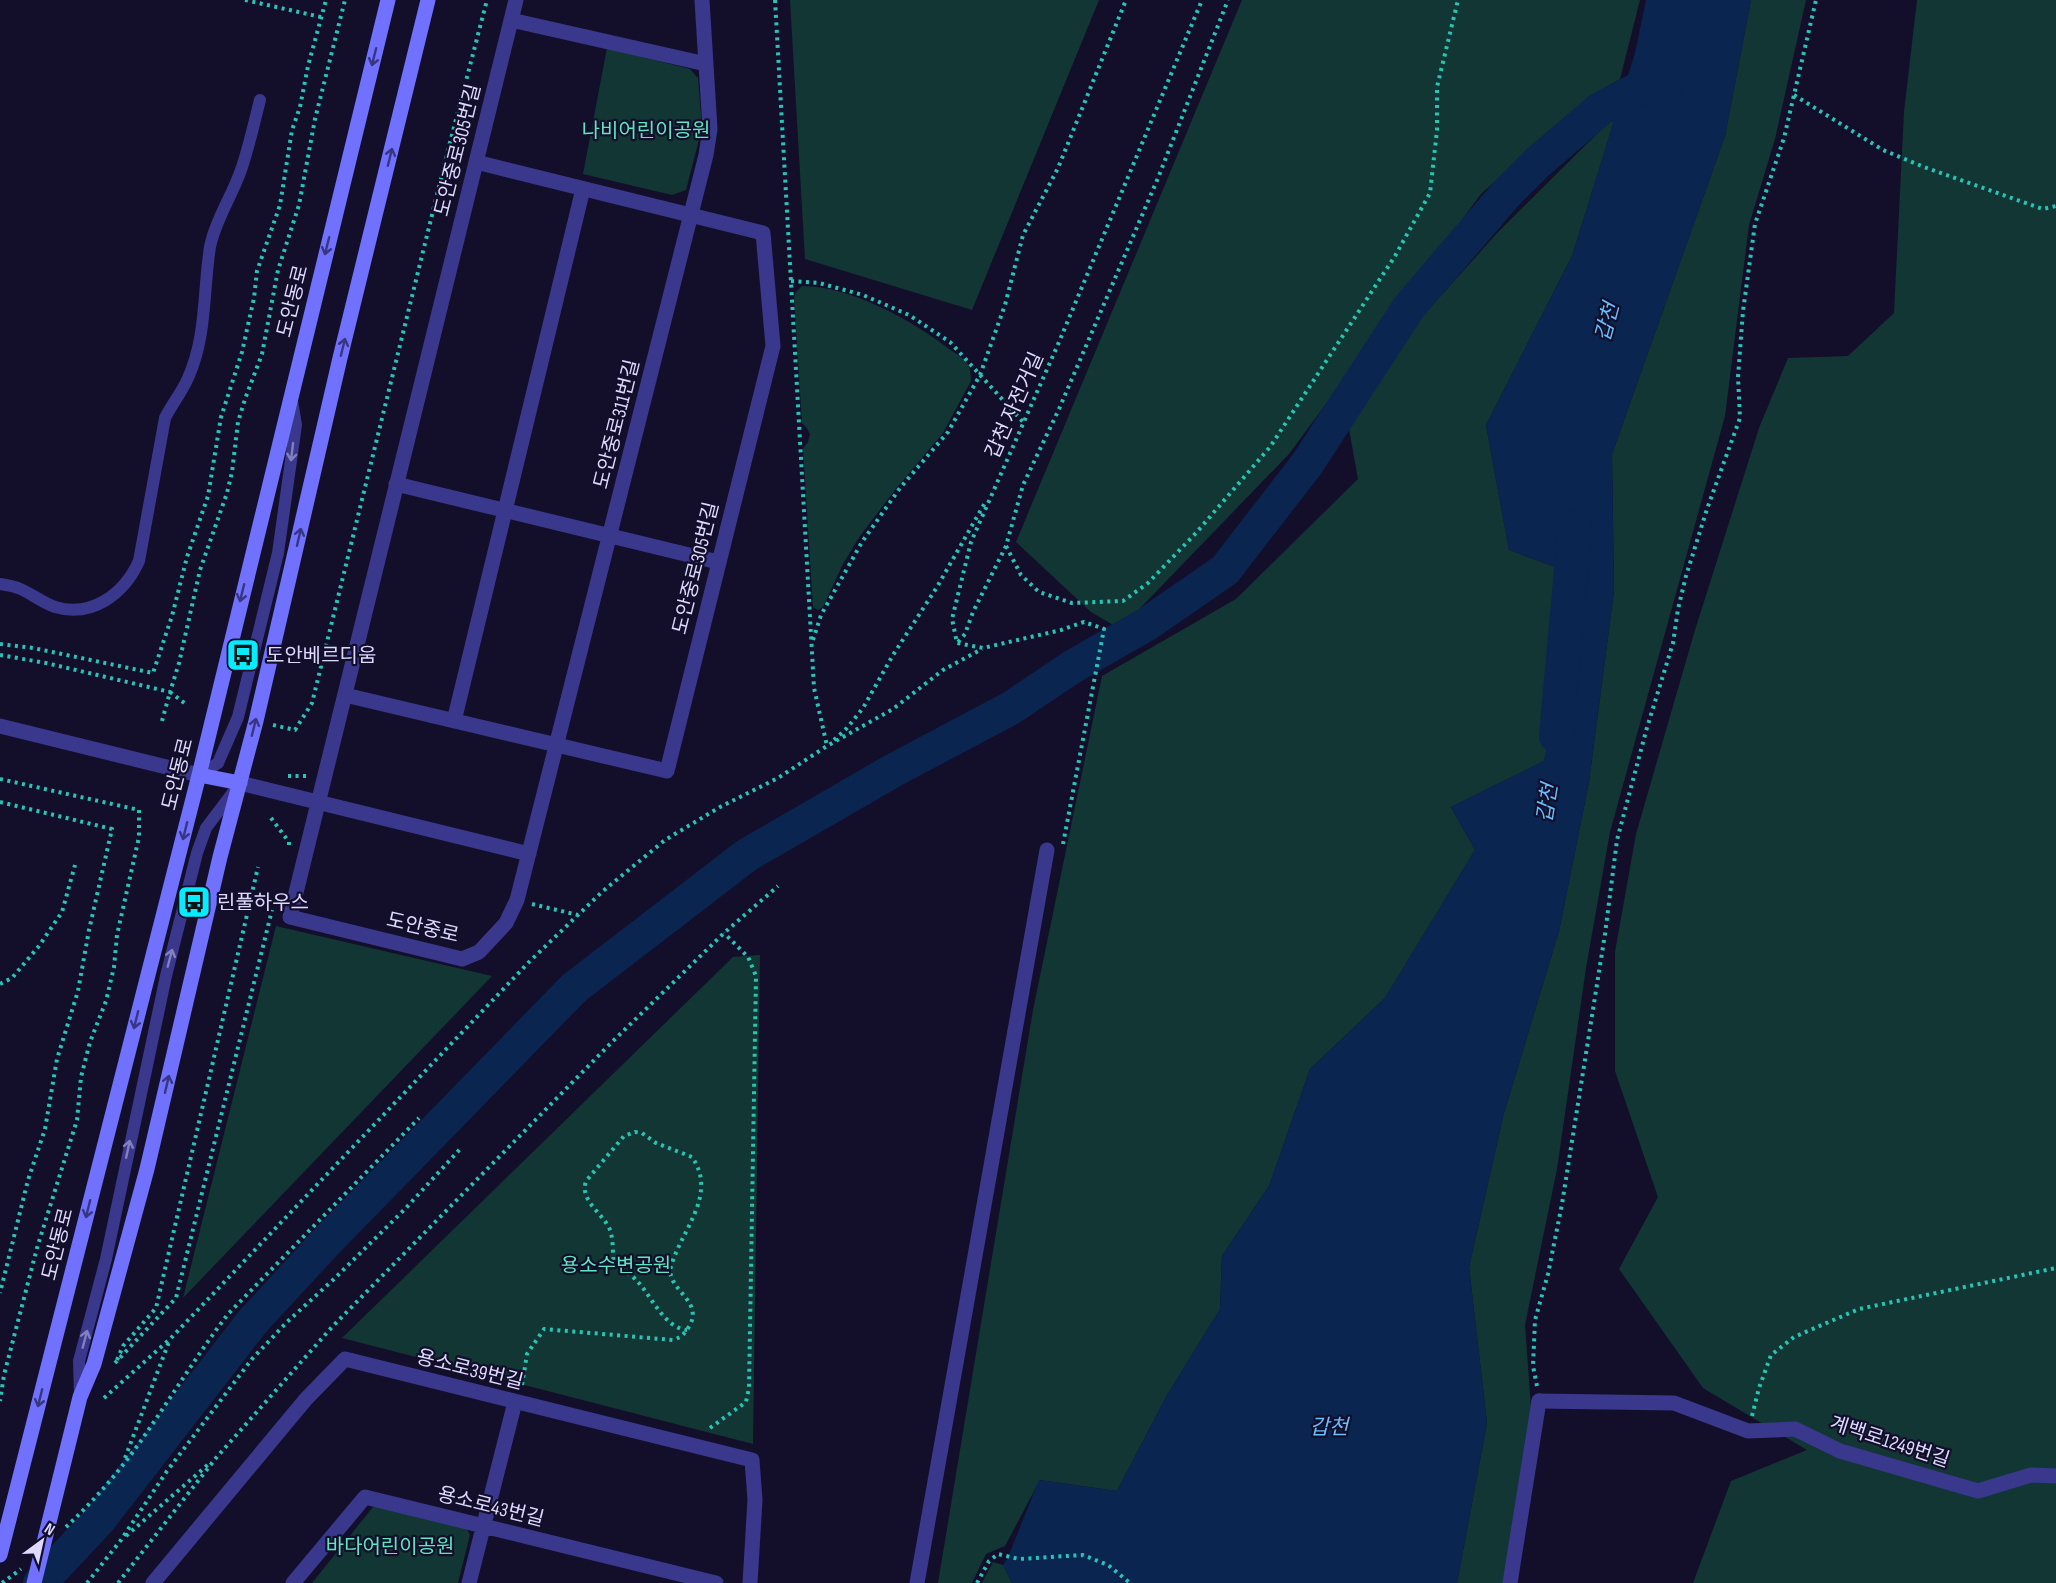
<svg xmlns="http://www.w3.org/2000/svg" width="2056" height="1583" viewBox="0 0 2056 1583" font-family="'Sofia Sans Condensed','Noto Sans KR',sans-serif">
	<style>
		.green { fill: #123633 }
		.water { fill: #0a2550 }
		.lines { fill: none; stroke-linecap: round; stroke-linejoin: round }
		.river { stroke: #0a2550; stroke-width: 34 }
		.path { stroke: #29c4b6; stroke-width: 4; stroke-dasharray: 3 4.5; stroke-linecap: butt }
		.service { stroke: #39388d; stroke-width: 12 }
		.minor { stroke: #39388d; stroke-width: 15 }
		.tertiary { stroke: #39388d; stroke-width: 15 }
		.secondary { stroke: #7071ff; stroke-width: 15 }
		.oneway { stroke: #383680 }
		.oneway2 { stroke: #8380c0 }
		.labels { text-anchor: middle; stroke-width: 4.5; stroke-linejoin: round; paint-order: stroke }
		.park-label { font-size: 20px; fill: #5de7c1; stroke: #130f2b }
		.street-label { font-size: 20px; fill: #ddd9ff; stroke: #130f2b }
		.poi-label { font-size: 20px; fill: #ddd9ff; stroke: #130f2b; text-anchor: start }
		.water-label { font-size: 21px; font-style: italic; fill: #67bdff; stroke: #130f2b }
	</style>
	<rect width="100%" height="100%" fill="#130f2b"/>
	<path class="green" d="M790,0H1099L972,310L805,259Z
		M1242,0H1640L1620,79L1586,99L1481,194L1289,454L1120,629L1091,612L1016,542Z
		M1751,0H1806L1775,139L1749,225L1725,416L1610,832L1586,968L1557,1169L1525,1325L1531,1408L1503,1583H1457L1487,1423L1469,1267L1504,1113L1559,931L1589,782L1614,591L1612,454L1725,136Z
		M1917,0H2056V1583H1693L1731,1481L1807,1450L1703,1388L1619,1269L1658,1197L1615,1071V952L1636,834L1695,630L1759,428L1788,358L1848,356L1894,313L1904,112Z
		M607,48L690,69L698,78L702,128L686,190L672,195L583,174Z
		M1616,115L1572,256L1486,425L1509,550L1585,578L1544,761L1451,807L1475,850L1385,998L1310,1069L1269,1186L1222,1256L1220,1309L1166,1397L1117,1491L1040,1480L1005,1546L986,1554L972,1583H938L1033,1010L1102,676L1236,599L1358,479L1349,429L1392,350L1499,231Z
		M802,286C850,286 912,320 949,349C955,353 964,358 967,363C971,369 971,375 971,381L943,433L895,490L860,536L843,564L823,607L818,610L813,607L803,448L808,442L810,434L806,427L802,423L794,297L796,292Z
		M276,926L492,976L183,1298Z
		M760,955L753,1444L342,1338L733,957Z
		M373,1507H383L467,1529L470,1535L458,1583H312Z
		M993,1562L1003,1565L1012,1583H982Z"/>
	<path class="water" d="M1646,0H1751L1725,136L1612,454L1614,591L1589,782L1559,931L1504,1113L1469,1267L1487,1423L1457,1583H1012L1003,1565L1008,1557L1039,1480L1117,1491L1166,1397L1220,1309L1222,1256L1269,1186L1310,1069L1385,998L1475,850L1451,807L1544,761L1585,578L1509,550L1486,425L1572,256L1635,53Z"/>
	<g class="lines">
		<path class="river" d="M1556,736L1575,526
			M40,1583L99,1520L253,1321L328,1240L574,988L747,855L894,770L1011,708L1072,667L1147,624L1225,570L1307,464L1409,307L1506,194L1538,162L1600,109L1638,89L1666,88"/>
		<path class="path" d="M245,0L321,17
			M775,0L814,688L827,746
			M1794,95L1883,150L1924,167L2043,209L2056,206
			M791,281L819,283L863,295L909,315L950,342L1023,422
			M1006,546L1021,575L1039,592L1072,603L1123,601L1148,583L1196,533L1270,447L1395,256L1430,193L1437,130V87L1458,0
			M813,640L821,615L862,542L900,488L948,432L980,375L1005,305L1023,235L1058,168L1126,0
			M958,642L965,634L973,612L1006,546L1023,485L1059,409L1158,178L1228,0
			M0,644L33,648L153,673L172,616L187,557L208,496L221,417L242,352L254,298L257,271L280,205L292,130L300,107L308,66L326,0
			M0,655L46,663L170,692L179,663L200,570L227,493L232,472L238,422L245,399L262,354L278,270L299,205L315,119L345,0
			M162,721L170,692L187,705
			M273,725L295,730L312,703L447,154L487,0
			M834,740L847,728L863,708L893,655L937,587L986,501
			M288,776H307
			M0,779L139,810V837L117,935L114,967L106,1001L90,1042L81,1077L77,1120L37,1248L4,1375L0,1401
			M0,802L112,829L89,930L78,991L57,1059L45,1129L28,1180L0,1293
			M271,818L289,842V845
			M1063,844L1104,629L1084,622L1061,630L983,648L957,643L952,619L971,542L1059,342L1202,0
			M532,904L578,915
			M0,984L12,978L39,946L62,912L75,865
			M117,1360L123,1346L156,1308L258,867
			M115,1363L176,1298L272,910
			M522,1385L527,1354L544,1329L673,1340C682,1337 685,1333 690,1325C702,1301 671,1292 670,1270C679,1232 719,1196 692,1157L656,1143L642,1133L635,1132L624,1136L586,1181C579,1201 604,1214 610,1230C614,1242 612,1252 614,1264C622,1269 631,1274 637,1281C651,1295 664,1328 687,1330
			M1537,1386L1533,1366L1535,1320L1548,1274L1562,1204L1605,934L1617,840L1646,731L1673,643L1678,609L1686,576L1707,509L1740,418L1738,377L1743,311L1755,224L1784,138L1816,0
			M104,1398L171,1338L530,961L603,891L665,840L720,807L778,778L827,746L893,709L943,670L982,649
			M1752,1416L1759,1388L1771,1355L1794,1337L1859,1309L2056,1268
			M710,1428L746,1402L749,1388L756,976L748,957L724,933
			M125,1458L170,1339
			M66,1527C96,1499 124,1466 147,1432C174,1393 199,1352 228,1314L419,1118
			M126,1536L211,1462
			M2,1583L21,1569
			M87,1583L121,1540L167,1471L252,1359L287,1322L334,1279L405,1209L461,1148
			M118,1583L216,1458L332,1327L611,1043L724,933L778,886
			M977,1583L989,1561L998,1554L1019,1559L1083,1555L1108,1565L1130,1583"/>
		<path class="service" d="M0,584C6,585 12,586 18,588C31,593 41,602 55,607C92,618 124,594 139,561L165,418C172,404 182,392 188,378C207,336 203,291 210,247C215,221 232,196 241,170C249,147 254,123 260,100
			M199,775L218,763L238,717L278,553L296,425L292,401
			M80,1395L79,1361L106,1259L166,976L197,853L206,828L237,787"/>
		<path class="minor" d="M516,0L290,917L462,959L479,952L506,923L517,900L706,155L710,129L702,0
			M511,20L706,64
			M396,484L718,562
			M345,695L667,771L773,346L763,233L476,162
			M454,721L583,189
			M240,783L529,854
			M1539,1401L1674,1403L1748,1431L1795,1429L1840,1451L1978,1491L2031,1475L2056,1476
			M153,1583L306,1399L345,1359L752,1460L755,1500L750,1583
			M293,1583L365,1497L716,1583
			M469,1583L515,1402
			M917,1583L1047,850"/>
		<path class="tertiary" d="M0,726L199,775
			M1510,1583L1539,1401"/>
		<path class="secondary" d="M199,775L240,783
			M0,1555L199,775L388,0
			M34,1583L80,1397L94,1364L147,1169L220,857L256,721L340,358L428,0"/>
	</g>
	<defs><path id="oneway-shaft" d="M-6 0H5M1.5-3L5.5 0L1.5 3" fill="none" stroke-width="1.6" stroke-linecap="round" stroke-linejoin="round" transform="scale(1.5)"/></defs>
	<g class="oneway">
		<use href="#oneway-shaft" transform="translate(374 57) rotate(104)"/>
		<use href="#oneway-shaft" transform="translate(390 157) rotate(-76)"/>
		<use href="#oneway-shaft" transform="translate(327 246) rotate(104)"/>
		<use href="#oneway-shaft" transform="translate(343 347) rotate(-76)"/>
		<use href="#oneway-shaft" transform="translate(299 537) rotate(-77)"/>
		<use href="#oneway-shaft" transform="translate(242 593) rotate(104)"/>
		<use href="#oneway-shaft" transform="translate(254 727) rotate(-76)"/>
		<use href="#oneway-shaft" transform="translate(185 831) rotate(104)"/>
		<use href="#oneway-shaft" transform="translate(136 1020) rotate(104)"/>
		<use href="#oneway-shaft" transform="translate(167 1084) rotate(-77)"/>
		<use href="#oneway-shaft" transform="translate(88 1209) rotate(104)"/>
		<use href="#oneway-shaft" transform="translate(40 1398) rotate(104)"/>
	</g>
	<g class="oneway2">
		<use href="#oneway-shaft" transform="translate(292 452) rotate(97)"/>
		<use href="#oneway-shaft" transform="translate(170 958) rotate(-75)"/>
		<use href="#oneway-shaft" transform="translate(128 1149) rotate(-78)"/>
		<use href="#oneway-shaft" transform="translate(85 1339) rotate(-75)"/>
	</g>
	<defs>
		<symbol id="bus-square" viewBox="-11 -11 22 22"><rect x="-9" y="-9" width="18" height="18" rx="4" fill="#05ecff" stroke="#130f2b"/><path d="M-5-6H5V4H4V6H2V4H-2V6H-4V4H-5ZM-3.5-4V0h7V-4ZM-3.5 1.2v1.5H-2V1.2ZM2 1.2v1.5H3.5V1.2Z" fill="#111"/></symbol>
	</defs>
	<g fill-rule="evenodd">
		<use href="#bus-square" x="224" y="636" width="38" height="38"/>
		<use href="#bus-square" x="175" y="883" width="38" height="38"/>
	</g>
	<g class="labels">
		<g class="park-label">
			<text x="646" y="137">나비어린이공원</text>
			<text x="616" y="1272">용소수변공원</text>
			<text x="390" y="1553">바다어린이공원</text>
		</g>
		<g class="street-label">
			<text transform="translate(457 150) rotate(-76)" y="7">도안중로305번길</text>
			<text transform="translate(292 301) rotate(-76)" y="7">도안동로</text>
			<text transform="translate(1014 405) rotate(-66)" y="7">갑천 자전거길</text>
			<text transform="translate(616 424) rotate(-76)" y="7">도안중로311번길</text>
			<text transform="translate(695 568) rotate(-76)" y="7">도안중로305번길</text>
			<text transform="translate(177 774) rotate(-76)" y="7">도안동로</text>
			<text transform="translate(423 927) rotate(13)" y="7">도안중로</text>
			<text transform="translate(57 1244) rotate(-76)" y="7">도안동로</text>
			<text transform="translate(470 1369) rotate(14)" y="7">용소로39번길</text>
			<text transform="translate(1890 1441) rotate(18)" y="7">계백로1249번길</text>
			<text transform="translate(491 1506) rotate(14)" y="7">용소로43번길</text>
		</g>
		<g class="poi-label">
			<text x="266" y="662">도안베르디움</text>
			<text x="217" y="909">린풀하우스</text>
		</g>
		<g class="water-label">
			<text transform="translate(1607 322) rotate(-75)" y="7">갑천</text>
			<text transform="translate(1547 803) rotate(-81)" y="7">갑천</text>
			<text x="1329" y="1434">갑천</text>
		</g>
	</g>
	<g transform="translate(42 1541) rotate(33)" stroke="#130f2b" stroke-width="4.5" paint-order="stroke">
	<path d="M0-4.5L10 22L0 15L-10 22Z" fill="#ddd9ff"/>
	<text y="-9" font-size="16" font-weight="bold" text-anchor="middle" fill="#ddd9ff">N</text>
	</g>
</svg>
